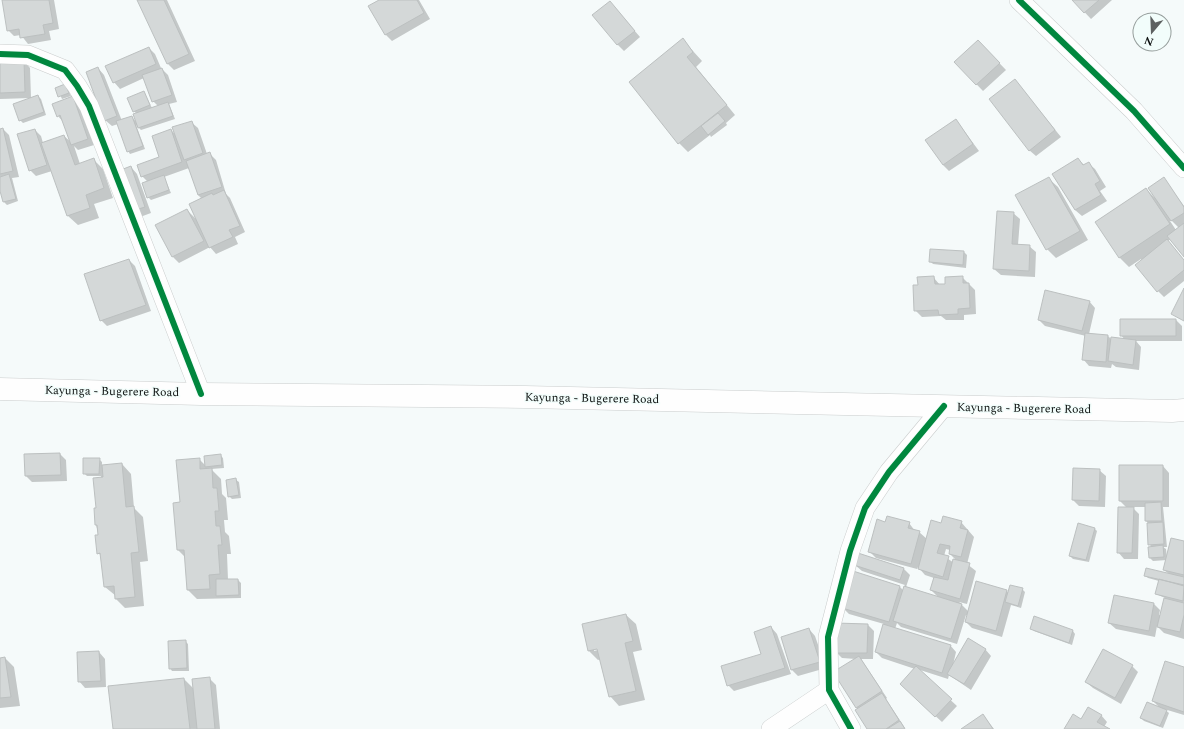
<svg xmlns="http://www.w3.org/2000/svg" width="1184" height="729" viewBox="0 0 1184 729" font-family="Spectral,serif">
	<style>
		.shadow { fill: #0003; fill-rule: evenodd }
		.building { fill: #d4d8d8; stroke: #bcc0c0 }
		.lines { fill: none; stroke-linecap: round; stroke-linejoin: round }
		.minor-casing { stroke: #cacdcd; stroke-width: 20 }
		.primary-casing { stroke: #cacdcd; stroke-width: 23 }
		.minor { stroke: #fefefe; stroke-width: 19 }
		.primary { stroke: #fefefe; stroke-width: 22 }
		.cycleway-casing { stroke: #f2fdfb; stroke-width: 8 }
		.cycleway { stroke: #00873e; stroke-width: 6 }
		.labels { text-anchor: middle; stroke-width: 3; stroke-linejoin: round; paint-order: stroke }
		.street-label { font-size: 12px; fill: #0b0f0e; stroke: #f2fdfb }
	</style>
	<rect width="100%" height="100%" fill="#f5fafa"/>
	<path class="shadow" d="M3,0H54L59,29L49,31L51,40L28,44L21,35L14,36L8,30Z
		M138,0H167L195,61L174,70L168,64Z
		M381,0H419L430,19L392,41L386,35L370,7Z
		M1073,0H1112L1091,19Z
		M616,9L640,37L624,51L617,44Z
		M683,40L702,61L696,67L735,115L726,123L727,125L711,137L710,135L688,152L679,143Z
		M978,41L1006,70L983,91L955,62Z
		M149,48L155,54L161,68L168,75L177,102L169,104L175,119L141,130L136,125L145,149L130,154L128,151L118,124L112,126L105,120L98,68L104,75L122,121L132,117L137,123V114L134,111L144,92L152,108L158,106L153,101L144,78L120,89L114,82Z
		M24,61L30,68L31,98L0,99V62Z
		M1015,80L1061,137L1036,156L1029,150Z
		M57,88H68L71,96L62,99Z
		M38,96L41,99L46,115L23,123L20,120Z
		M73,97L79,104L94,145L78,150L74,146L80,164L94,160L103,169L113,198L94,204L99,218L78,225L68,216L52,171L36,176L30,170L35,130L41,136L43,143L64,136L72,143L64,123L58,116Z
		M956,120L979,151L949,171L943,165Z
		M191,122L198,128L207,154L209,153L216,160L226,194L230,198L245,232L235,237L238,244L216,254L210,247L179,263L173,257L157,226L187,210L196,219L202,199L198,195L189,168L164,177L171,193L151,200L148,197V182L142,176L160,158L171,130L177,136Z
		M3,129L9,135L19,177L12,178L18,201L7,205L4,202L0,187V130Z
		M1078,159L1084,165L1088,163L1095,169L1106,187L1100,191L1107,201L1082,216L1075,210L1054,174Z
		M131,167L137,174L151,213L140,217Z
		M1048,178L1058,187L1088,240L1056,258L1047,249Z
		M1164,179L1184,206V255L1171,239L1168,241L1184,260V281L1164,297L1158,291L1141,259L1129,267L1120,258L1096,222L1146,189L1155,198ZM1171,220L1179,228L1176,230L1170,221Z
		M1013,213L1020,219L1018,245L1029,246L1036,252L1035,277L1001,275L994,269Z
		M931,250L964,252L967,255L966,268L933,264L931,262Z
		M129,260L135,266L151,311L107,326L101,320Z
		M962,277L975,290L976,314L964,315V320H946L941,316L922,317L915,310L919,286L934,278L940,285H946Z
		M1089,301L1095,308L1089,334L1108,336L1112,340H1125L1121,335L1176,320L1182,326V341H1136L1141,347L1139,370L1116,367L1112,364L1111,368L1089,366L1083,359L1086,336L1045,326L1039,320Z
		M60,454L66,460L67,481L32,482L26,476Z
		M220,455L223,458L224,468L211,469L221,479L222,494L226,498L228,520H224L225,532L229,536L231,554H227L228,580H238L241,583V598L197,599L188,590L185,557L178,550L181,503L199,459L206,466Z
		M99,459L102,462V466L122,464L131,474L134,508L143,517L148,561L140,562L144,606L125,608L116,599V596L105,587L102,556L98,553L99,536L96,525L101,476H87L84,473Z
		M1163,466L1169,473V507H1163L1167,547H1163L1166,549L1167,559L1184,542V639L1164,633L1157,626L1155,637L1116,629L1109,623L1154,604L1160,610L1159,615H1161L1165,598L1156,594L1159,581L1148,578L1146,576L1169,574L1164,570L1167,560L1153,561L1150,558L1152,547L1149,544V524L1146,521V507H1132L1139,514L1138,559H1124L1118,552L1127,508L1120,501Z
		M1099,470L1106,476L1105,507L1079,506L1073,500Z
		M236,480L239,482L241,498L232,499L229,496Z
		M961,522L974,537L967,564L976,571L967,604L959,602L969,612L1007,591L1008,593L1022,589L1025,592L1021,608L1011,605L1002,637L972,628L966,622L968,615H966L957,644L901,627L897,623L895,629L950,645L956,652L953,665L985,649L991,656L971,690L949,675L948,679L917,669L957,706L942,722L907,690L915,669L882,658L876,652L884,624L849,614L843,608L854,573L900,587L903,590L905,585L862,571L855,565L904,569L910,575L906,587L939,598L931,590L934,578L925,575L918,567L917,569L876,558L869,551L886,523H909L915,531L919,532L927,539L942,524ZM946,549L950,550V554L955,559L954,563L944,556Z
		M1094,528L1097,531L1089,562L1073,559L1070,556Z
		M626,615L636,624L642,650L633,652L645,700L619,706L610,696L601,659L598,660L589,651ZM594,649H602L594,651Z
		M868,625L874,631L873,659H861L887,698L886,699L905,728H903L904,729H869L857,708L856,659L842,658L836,652Z
		M771,627L777,634L791,674L734,691L728,685L762,654Z
		M1031,628L1073,631L1075,634L1072,645L1034,631Z
		M809,629L815,636L826,668L798,676L792,670L782,638Z
		M185,641L188,644L189,671H172L170,668Z
		M99,652L105,659L106,687L85,688L79,681Z
		M5,658L14,667L20,706L0,708V659Z
		M1132,666L1138,672L1121,704L1093,688L1086,682Z
		M1184,668V715L1164,709L1169,713L1163,728L1144,721L1141,718L1160,708L1153,701Z
		M209,678L216,685L220,729H114L184,679L194,689Z
		M983,715L994,729H963Z
		M1101,715L1107,722L1104,727L1108,729H1066L1081,720Z"/>
	<path class="building" d="M2,0H49L53,23L43,25L45,34L20,38L19,29L7,31Z
		M137,0H164L189,54L167,64Z
		M379,0H417L424,13L385,35L368,6Z
		M1072,0H1099L1084,13Z
		M610,1L635,31L617,45L592,15Z
		M683,38L693,52L687,57L727,105L678,144L629,82Z
		M978,40L1000,63L976,85L954,62Z
		M149,47L156,64L113,83L105,66Z
		M24,60L25,92L0,93V61Z
		M98,67L117,116L104,121L86,72Z
		M162,68L172,95L152,102L142,75Z
		M1015,79L1055,130L1029,151L989,99Z
		M65,84L69,93L58,97L55,88Z
		M144,91L150,105L133,112L127,98Z
		M38,95L44,112L19,121L13,104Z
		M73,96L88,139L71,145L60,115L57,117L52,104Z
		M168,102L173,116L138,128L133,114Z
		M718,113L725,121L708,135L701,126Z
		M132,116L143,146L127,152L116,121Z
		M956,119L973,144L943,165L925,140Z
		M192,121L203,153L184,160L172,127Z
		M3,128L13,171L0,174V129Z
		M35,129L47,165L29,171L17,134Z
		M171,129L182,162L141,177L137,165L159,157L152,136Z
		M64,135L75,165L94,158L104,188L86,195L90,208L67,216L41,143Z
		M210,152L222,187L198,195L186,161Z
		M1078,158L1083,165L1089,162L1100,181L1095,184L1101,195L1075,210L1052,174Z
		M131,166L145,207L132,211L118,171Z
		M9,174L16,199L3,202L0,191V177Z
		M164,175L169,190L147,198L142,183Z
		M1049,177L1080,231L1046,250L1015,195Z
		M1164,177L1184,207V213L1171,221L1148,188Z
		M1146,188L1170,224L1119,258L1095,222Z
		M224,190L240,226L229,230L233,237L209,248L189,204L212,193L213,195Z
		M187,209L204,241L172,257L155,225Z
		M997,211L1014,212L1012,244L1030,245L1029,271L993,269Z
		M1184,223V257L1167,236Z
		M1167,239L1184,260V270L1157,292L1135,265Z
		M930,249L964,251L963,265L929,262Z
		M129,259L146,305L100,321L84,274Z
		M934,276L935,284H945V277L963,276V283H969L970,308L958,309V314L939,315L938,310L914,311L913,285H918L917,277Z
		M1184,288V321L1171,314Z
		M1045,290L1090,301L1082,331L1038,320Z
		M1120,319H1176V336H1120Z
		M1085,333L1108,335L1106,362L1082,360Z
		M1111,337L1136,340L1133,365L1108,361Z
		M60,453L61,475L25,476L24,454Z
		M221,454L222,465L205,467L204,456Z
		M83,458H100L99,474H83Z
		M200,458V469L212,468L213,488H217L219,511H215L216,526H220L222,545H218L220,574L209,575L210,589L187,590L184,550H177L173,503L180,502L176,460Z
		M122,463L126,507L134,506L139,552L131,553L135,597L115,599L114,586L104,587L100,553L97,554L95,535H98L97,525H95L94,508H96L93,478L103,477L102,465Z
		M1119,465H1163V501H1119Z
		M1073,468L1100,469L1099,501L1072,500Z
		M236,478L239,495L228,497L226,480Z
		M1161,502L1162,521H1145V503Z
		M1118,507H1134L1132,553H1117Z
		M887,516L910,522L908,528L920,531L911,564L868,552L877,519L885,522Z
		M943,516L962,521L960,528L968,530L961,557L949,554L950,546L940,544L937,553L949,556L943,577L918,569L931,520L941,523Z
		M1163,522L1164,544L1148,545L1147,523Z
		M1078,523L1095,528L1086,560L1069,556Z
		M1171,538L1184,541V575L1163,570Z
		M1163,545L1164,557L1149,558L1148,547Z
		M858,553L904,568L900,580L854,565Z
		M953,559L970,563L960,599L930,590L934,577L948,580Z
		M1146,568L1184,577V585L1144,576Z
		M853,571L900,586L889,622L842,608Z
		M216,579H238L239,595L216,596Z
		M1159,579L1184,586L1183,601L1155,594Z
		M976,581L1007,590L996,631L965,622Z
		M1010,585L1023,588L1018,606L1005,602Z
		M904,586L962,604L951,639L893,621Z
		M1114,595L1154,603L1149,631L1108,623Z
		M1164,598L1184,603V615L1180,632L1157,627Z
		M626,614L633,641L625,643L636,691L609,697L597,649L588,651L582,624Z
		M1034,616L1073,630L1069,643L1030,629Z
		M835,623L868,624L867,653H835Z
		M883,624L951,645L942,673L875,652Z
		M771,626L785,668L727,686L721,666L761,654L754,632Z
		M809,628L820,662L791,670L781,637Z
		M968,638L986,649L964,684L947,674Z
		M186,640L187,668L169,669L168,641Z
		M1103,649L1133,665L1115,698L1085,682Z
		M99,651L101,681L78,682L77,652Z
		M859,656L882,691L856,708L833,672Z
		M5,657L11,697L0,698V658Z
		M1165,661L1184,667V712L1152,701Z
		M916,666L952,699L935,717L900,684Z
		M210,677L215,729H197L192,679Z
		M184,678L190,729H113L108,686Z
		M882,693L899,720L886,729H867L855,710Z
		M1147,702L1167,710L1160,726L1140,718Z
		M1088,707L1102,715L1097,722L1110,729H1064L1073,714L1081,719Z
		M983,714L993,729H961Z
		M900,721L905,729H887Z"/>
	<g class="lines">
		<defs>
			<path id="minor" d="M1019,0L1134,111L1184,168
				M0,54L28,55L65,70L77,86L89,106L201,394
				M771,729L829,690
				M851,729L829,690L828,637L850,551L865,508L889,472L944,406"/>
			<path id="primary" d="M0,389L201,394L525,397L1172,411L1184,410"/>
		</defs>
		<use href="#minor" class="minor-casing"/>
		<use href="#primary" class="primary-casing"/>
		<use href="#minor" class="minor"/>
		<use href="#primary" class="primary"/>
		<defs>
			<path id="cycleway" d="M1019,0L1134,111L1184,168
				M0,54L28,55L65,70L77,86L89,106L201,394
				M851,729L829,690L828,637L850,551L865,508L889,472L944,406"/>
		</defs>
		<use href="#cycleway" class="cycleway-casing"/>
		<use href="#cycleway" class="cycleway"/>
	</g>
	<g class="labels">
		<g class="street-label">
			<text transform="translate(112 391) rotate(1)" y="4">Kayunga - Bugerere Road</text>
			<text transform="translate(592 398) rotate(1)" y="4">Kayunga - Bugerere Road</text>
			<text transform="translate(1024 408) rotate(1)" y="4">Kayunga - Bugerere Road</text>
		</g>
	</g>
	<g transform="translate(1152 32) rotate(199)"><circle r="19" fill="#f2fdfb" stroke="#969e9c"/>
	<path d="M0-3L7 15L0 10L-7 15Z" fill="#5d6161"/>
	<text y="-6" font-size="11" font-weight="bold" text-anchor="middle" fill="#0b0f0e">N</text>
	</g>
</svg>
